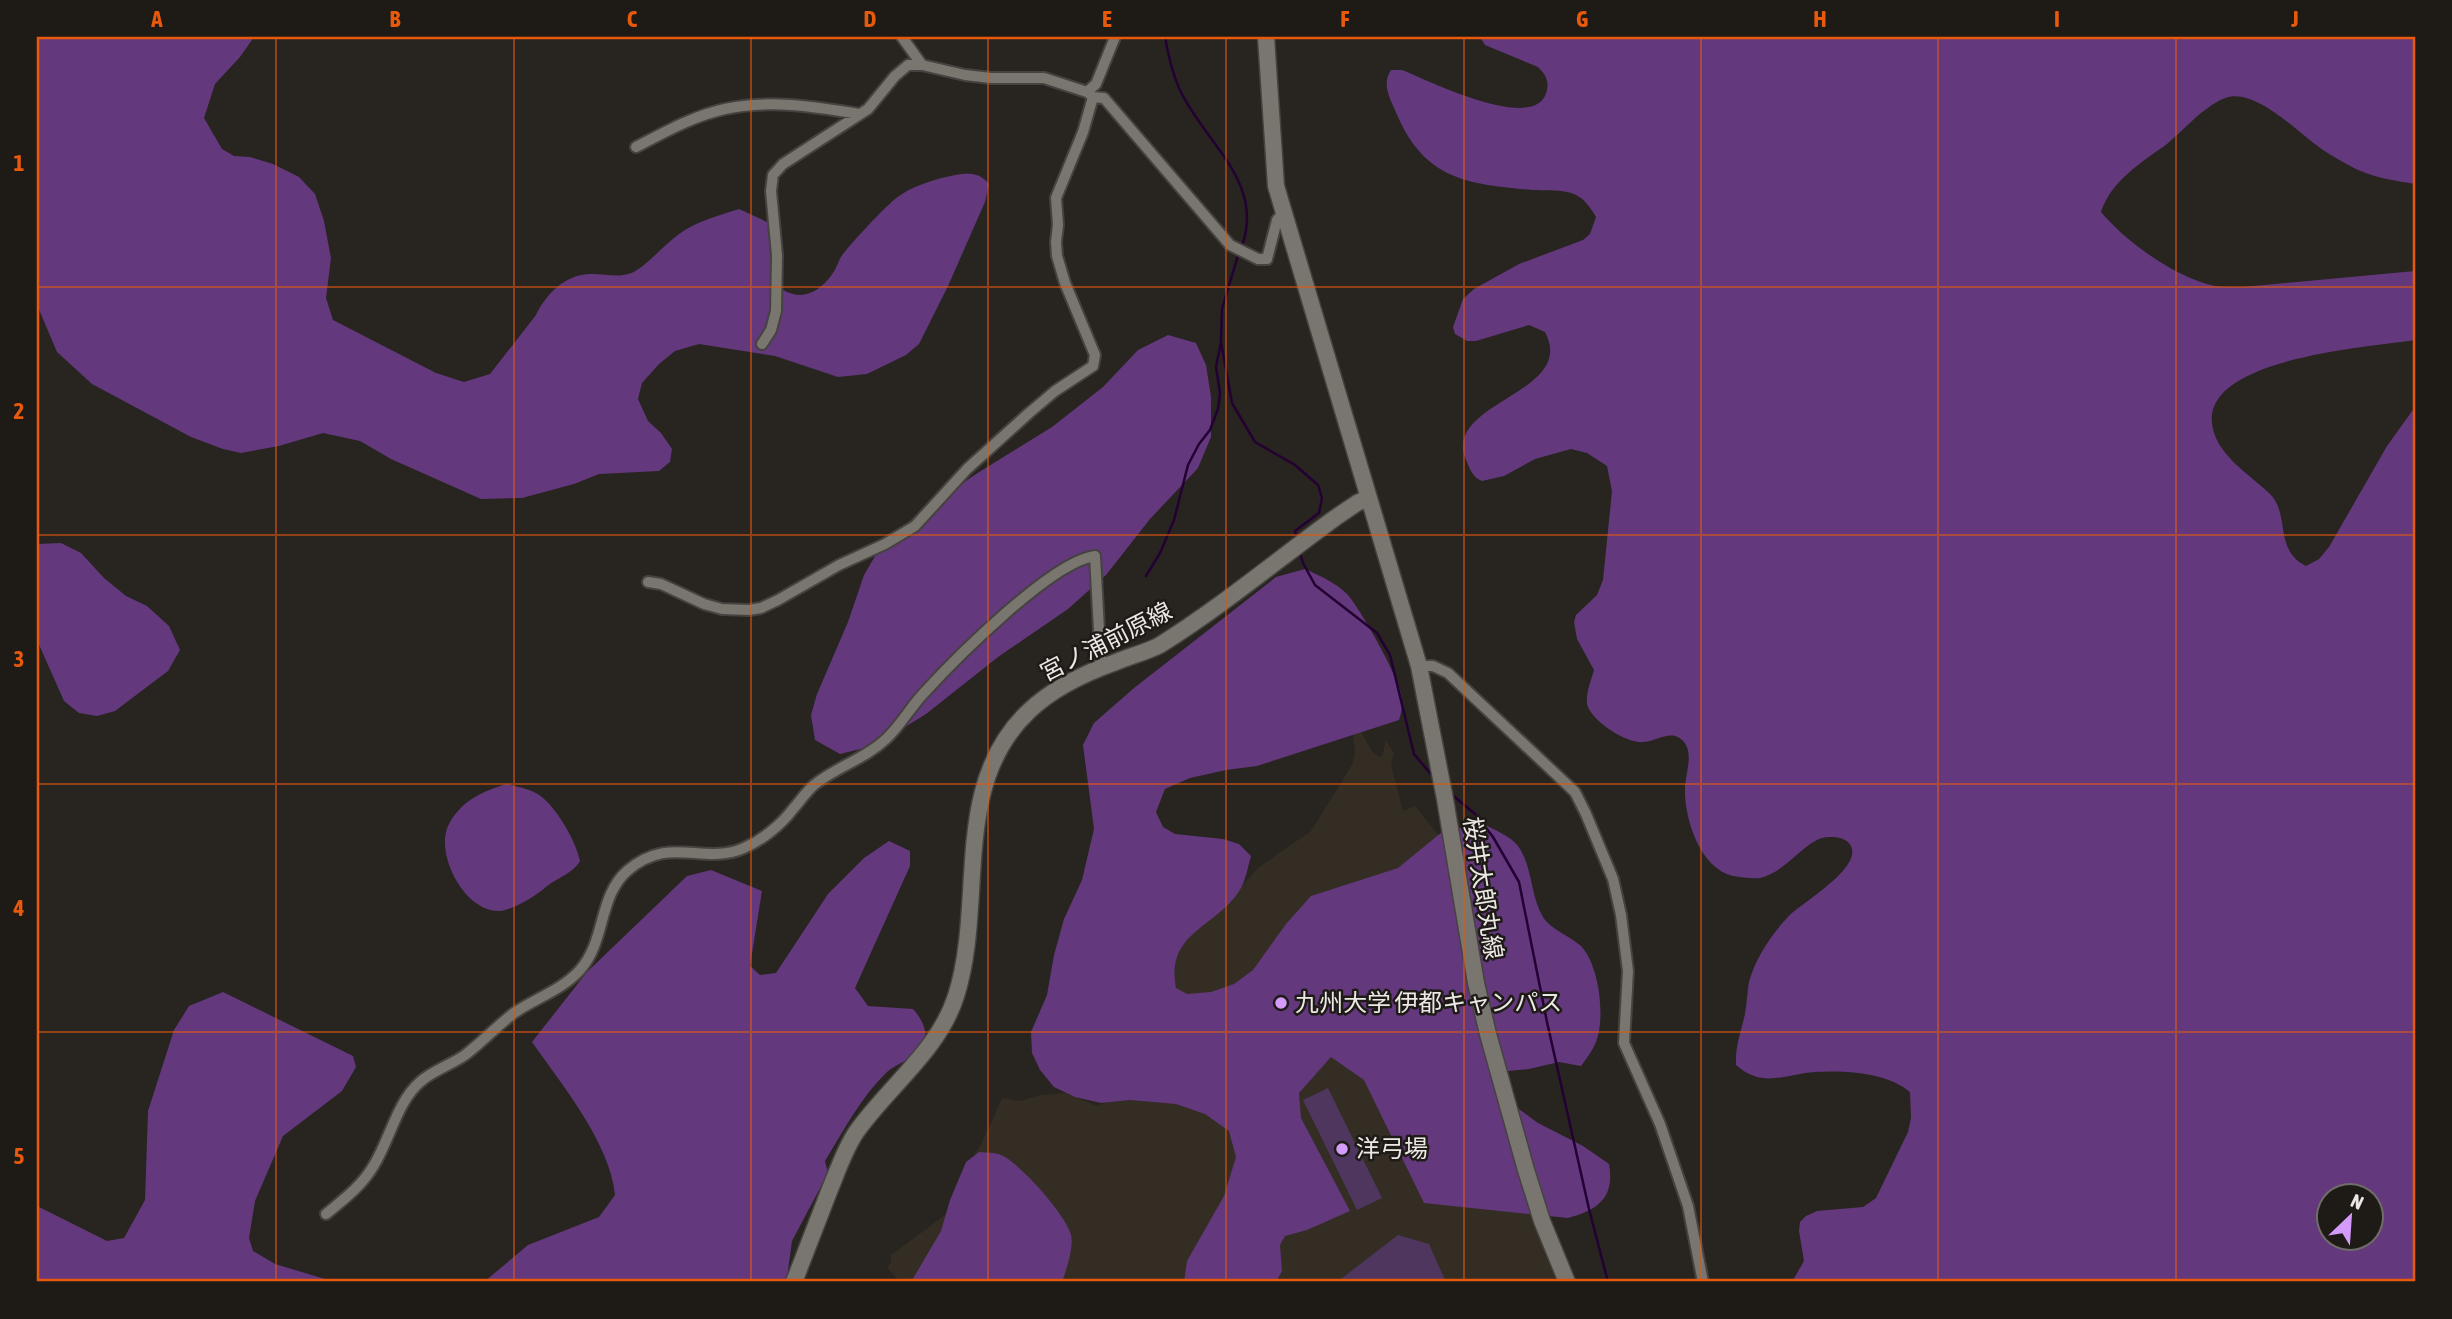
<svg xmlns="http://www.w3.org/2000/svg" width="2452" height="1319" viewBox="0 0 2452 1319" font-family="'Asap Condensed','Noto Sans JP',sans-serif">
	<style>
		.built { fill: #342d24 }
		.green { fill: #4e365e }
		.forest { fill: #63387d; fill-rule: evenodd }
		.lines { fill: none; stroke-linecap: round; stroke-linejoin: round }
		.stream { stroke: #230133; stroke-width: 2.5 }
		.minor-casing { stroke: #45423f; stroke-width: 14 }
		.secondary-casing { stroke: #45423f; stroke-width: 19 }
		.minor { stroke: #79756f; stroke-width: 10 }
		.secondary { stroke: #79756f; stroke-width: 16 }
		.grid { fill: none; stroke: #e8590c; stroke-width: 2; stroke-opacity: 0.55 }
		.poi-dot { fill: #d59bfb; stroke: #1e1b17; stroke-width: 2.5 }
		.labels { text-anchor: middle; stroke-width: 5; stroke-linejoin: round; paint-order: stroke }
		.street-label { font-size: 24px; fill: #ebe8e5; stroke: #1e1b17 }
		.poi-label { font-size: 24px; fill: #ebe8e5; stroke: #1e1b17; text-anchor: start }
		.neatline { fill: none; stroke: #e8590c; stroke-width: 2.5 }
		.grid-label { font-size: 23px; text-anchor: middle; font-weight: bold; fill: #e8590c }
	</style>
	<rect width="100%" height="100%" fill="#282420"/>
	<path class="built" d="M1357,725L1372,751L1379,757L1382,756L1386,741L1394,753L1391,765L1403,811L1415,806L1444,842L1527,1204L1557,1282H902L899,1280L887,1268L891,1262V1255L956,1207L980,1159L974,1154L980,1147L1002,1098L1019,1101L1041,1095L1066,1093L1097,1106L1149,1089L1117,1011L1224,893L1242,886L1258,868L1311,831L1353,763L1355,753L1353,733Z"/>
	<path class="green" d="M1328,1088L1382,1198L1357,1210L1303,1100Z
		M1398,1235L1429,1244L1446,1282H1337Z"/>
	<path class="forest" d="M37,37H254L240,57L215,84L204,118L222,149L234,156L250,157L273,164L299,177L315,194L324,221L331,258L326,298L333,320L436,373L464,382L490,374L536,315C546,294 565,275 589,274C606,273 622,280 637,270C652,260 664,245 679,234C697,221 718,216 739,209L767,222L777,248L779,287C800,303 819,293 833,273C837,267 839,259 843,254C856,238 880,212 895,199C911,186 935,179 955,175C969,173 979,172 989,184L985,202L948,286L919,344L906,355L867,374L838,377L775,356L699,344L675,351L659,364L642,383L638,399L648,421L661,433L672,449L670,462L659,471L599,474L574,484L522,498L481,499L391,459L360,441L323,433L279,446L241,453L223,449L191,437L92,384L57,352L37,305Z
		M1480,37H2415V184C2396,181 2377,178 2358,170C2348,165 2336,158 2326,152C2302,137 2256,86 2225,98C2203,107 2185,129 2167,144C2142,162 2111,181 2101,212C2126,242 2176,278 2215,286C2224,287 2234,287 2243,287L2415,271V340C2371,347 2195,358 2213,429C2219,456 2250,475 2269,493C2291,513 2273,550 2306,566L2319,559L2329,547L2387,446L2415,407V1282H1792L1804,1261L1799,1231L1800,1222L1806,1216L1817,1211L1863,1207L1876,1198L1908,1132L1911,1118L1910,1092C1887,1072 1844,1070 1815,1072C1785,1074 1763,1089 1736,1065C1735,1046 1741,1032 1745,1014C1747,1003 1747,992 1749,982C1755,959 1771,935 1787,918C1801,903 1862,869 1851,846C1846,836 1831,836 1822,838C1804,843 1784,873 1760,878C1752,879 1740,877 1733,876C1700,869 1684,818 1685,789C1685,775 1694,754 1684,742C1672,728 1658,741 1644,742C1627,744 1595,723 1588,707C1584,697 1591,681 1594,670L1577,639L1574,622L1576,615L1597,595L1603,580L1612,491L1607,466L1587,453L1571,449L1535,459L1504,476L1482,481C1473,478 1470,469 1466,460C1441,402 1578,394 1545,332L1529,325L1476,341H1467L1455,334L1453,327L1463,299L1474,289L1519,264L1583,240L1590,234L1596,217C1590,207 1585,199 1574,194C1563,189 1545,191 1532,190C1465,184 1423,179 1395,110C1389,97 1382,83 1391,70H1402C1428,80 1538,136 1547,90C1549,80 1545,74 1538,67L1485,45ZM2330,1196H2372V1238H2330Z
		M1168,335L1196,343L1206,365L1211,397V437L1198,468L1150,519L1106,575L1068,609L998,657L926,714L876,745L840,754L815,740L811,715L817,694L848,622L864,575L881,546L917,515L976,474L1052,427L1103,387L1138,350Z
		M61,543L81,553L104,578L126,596L147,606L169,626L180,650L168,671L115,711L97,716L79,713L64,701L37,640V544Z
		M1305,569C1320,576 1335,582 1347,594C1360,608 1397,674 1401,694C1403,703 1402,711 1399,720L1257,766L1226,770L1190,778L1165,789L1156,812L1163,827L1175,834L1223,839L1239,844L1251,856C1248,866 1246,879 1241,888C1219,927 1165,931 1176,988L1187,994L1211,992L1234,984L1253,970L1286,924L1311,896L1398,868L1442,832L1482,823C1492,829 1511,836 1518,846C1533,867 1530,895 1543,917C1550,929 1570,936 1581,946C1599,965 1605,1015 1597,1039C1594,1049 1587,1058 1581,1066L1559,1062L1529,1069L1508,1071L1498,1084L1515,1106L1538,1123L1583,1146L1609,1164C1615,1198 1598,1210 1568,1218L1424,1203L1364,1080L1331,1057L1299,1093L1301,1118L1350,1211L1307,1230L1285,1236L1280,1245L1282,1271L1276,1282H1184L1187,1261L1224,1196L1236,1157L1229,1131L1205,1114L1176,1104L1130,1100L1101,1103L1075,1097L1054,1087L1040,1070L1032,1053L1031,1032L1047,995L1054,955L1064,919L1082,880L1094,829L1083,745L1094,723L1134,688L1276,577Z
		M507,784C517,787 531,789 539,795C556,806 576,841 580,861C574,872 558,878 547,886C536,896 515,909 500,911C465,913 435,855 448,826C460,801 483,791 507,784Z
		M889,841L910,851V866L855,988L868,1006L913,1009C922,1019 930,1033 922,1047C915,1058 896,1064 887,1072C861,1097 844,1130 825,1161L828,1173L792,1241L787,1278L783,1282H484L528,1245L599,1217L615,1195C610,1143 562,1085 532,1042L587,972L687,876L711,870L762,891L750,966L760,975L776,973L828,894L864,858Z
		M223,992L353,1056L356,1067L342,1091L283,1136L255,1201L249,1238L253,1251L275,1264L335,1282H37V1206L107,1241L124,1238L145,1200L148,1111L174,1030L189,1006Z
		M979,1152C986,1153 995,1152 1001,1155C1019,1162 1067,1216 1071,1235C1074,1247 1066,1271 1062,1282H911L941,1231L950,1200L966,1162Z"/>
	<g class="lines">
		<path class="stream" d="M1165,37C1168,54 1172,72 1179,88C1203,142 1265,180 1242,246
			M1221,342L1232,403L1255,442L1295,465L1318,485L1322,498L1319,513L1295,531L1297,540
			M1299,550L1303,563L1315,585L1377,633L1390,655L1414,754L1435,779
			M1146,576L1160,553L1174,520L1188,465L1199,444L1210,430L1218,409L1220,393L1216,367L1221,342L1222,309L1239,252
			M1450,793L1475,814L1493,837L1519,882L1547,1022L1589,1209L1608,1282"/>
		<defs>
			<path id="minor" d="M902,37L922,65
				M1087,92L1096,84L1115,37
				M636,147C665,132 693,116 725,109C768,99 816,107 859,114
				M762,344L771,330L776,311L777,255L771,191L773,175L783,164L868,109L895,76L908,65H922L965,75L991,78H1044L1087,92L1093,97L1104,98L1230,245L1258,259H1267L1277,220L1283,213
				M648,582L661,584L704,604L722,609L749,610L761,608L778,600L839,565L885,544L915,526L967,469L1029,413L1055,391L1093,366L1095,355L1065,283L1057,256L1056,242L1058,225L1056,198L1083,132L1093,97
				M1419,666H1433L1448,673L1575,792L1586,814L1613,879L1621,915L1628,971L1624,1043L1660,1124L1688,1206L1703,1282
				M326,1214C344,1199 362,1186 374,1165C390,1139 397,1102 420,1082C433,1070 451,1065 465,1055C482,1042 497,1026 514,1013C536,998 562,990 580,970C606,941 598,897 627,871C669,834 703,866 744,848C762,840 781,825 793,809C800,801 806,792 814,785C836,767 865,759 886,739C900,726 910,708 923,694C954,660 1052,561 1095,556L1101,667"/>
			<path id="secondary" d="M1266,37L1276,186L1419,666L1445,799L1476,983L1488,1034L1526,1170L1542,1221L1567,1282
				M794,1282C806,1251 818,1220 830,1189C838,1170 845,1148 857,1131C889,1086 939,1050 956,996C986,902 950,785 1029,711C1053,688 1085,673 1116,662C1130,656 1147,652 1160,645C1221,607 1277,560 1335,518L1357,503L1368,498"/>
		</defs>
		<use href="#minor" class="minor-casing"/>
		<use href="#secondary" class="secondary-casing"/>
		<use href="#minor" class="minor"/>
		<use href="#secondary" class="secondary"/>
	</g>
	<path class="grid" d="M276,37V1282M514,37V1282M751,37V1282M988,37V1282M1226,37V1282M1464,37V1282M1701,37V1282M1938,37V1282M2176,37V1282M37,287H2415M37,535H2415M37,784H2415M37,1032H2415"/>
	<g class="poi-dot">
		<circle cx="1281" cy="1003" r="7"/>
		<circle cx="1342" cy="1149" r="7"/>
	</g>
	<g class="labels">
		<g class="street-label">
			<text transform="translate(1106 642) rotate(-27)" y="8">宮ノ浦前原線</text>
			<text transform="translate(1483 888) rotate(81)" y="8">桜井太郎丸線</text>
		</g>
		<g class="poi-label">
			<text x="1295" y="1011">九州大学 伊都キャンパス</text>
			<text x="1356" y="1157">洋弓場</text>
		</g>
	</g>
	<rect width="2452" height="1319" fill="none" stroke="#1e1b17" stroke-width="77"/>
	<g transform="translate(2350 1217) rotate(25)"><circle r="33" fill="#1e1b17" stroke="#706d69" stroke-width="2"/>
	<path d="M0-5L12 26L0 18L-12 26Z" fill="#d59bfb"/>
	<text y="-10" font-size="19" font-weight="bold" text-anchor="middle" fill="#ebe8e5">N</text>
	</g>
	<rect x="38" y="38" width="2376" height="1242" class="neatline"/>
	<g class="grid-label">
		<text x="157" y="27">A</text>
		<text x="395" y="27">B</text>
		<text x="632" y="27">C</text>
		<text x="870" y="27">D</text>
		<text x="1107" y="27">E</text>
		<text x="1345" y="27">F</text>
		<text x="1582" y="27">G</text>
		<text x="1820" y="27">H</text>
		<text x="2057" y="27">I</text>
		<text x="2295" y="27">J</text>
		<text x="19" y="171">1</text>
		<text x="19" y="419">2</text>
		<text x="19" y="667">3</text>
		<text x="19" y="916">4</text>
		<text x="19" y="1164">5</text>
	</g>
</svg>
